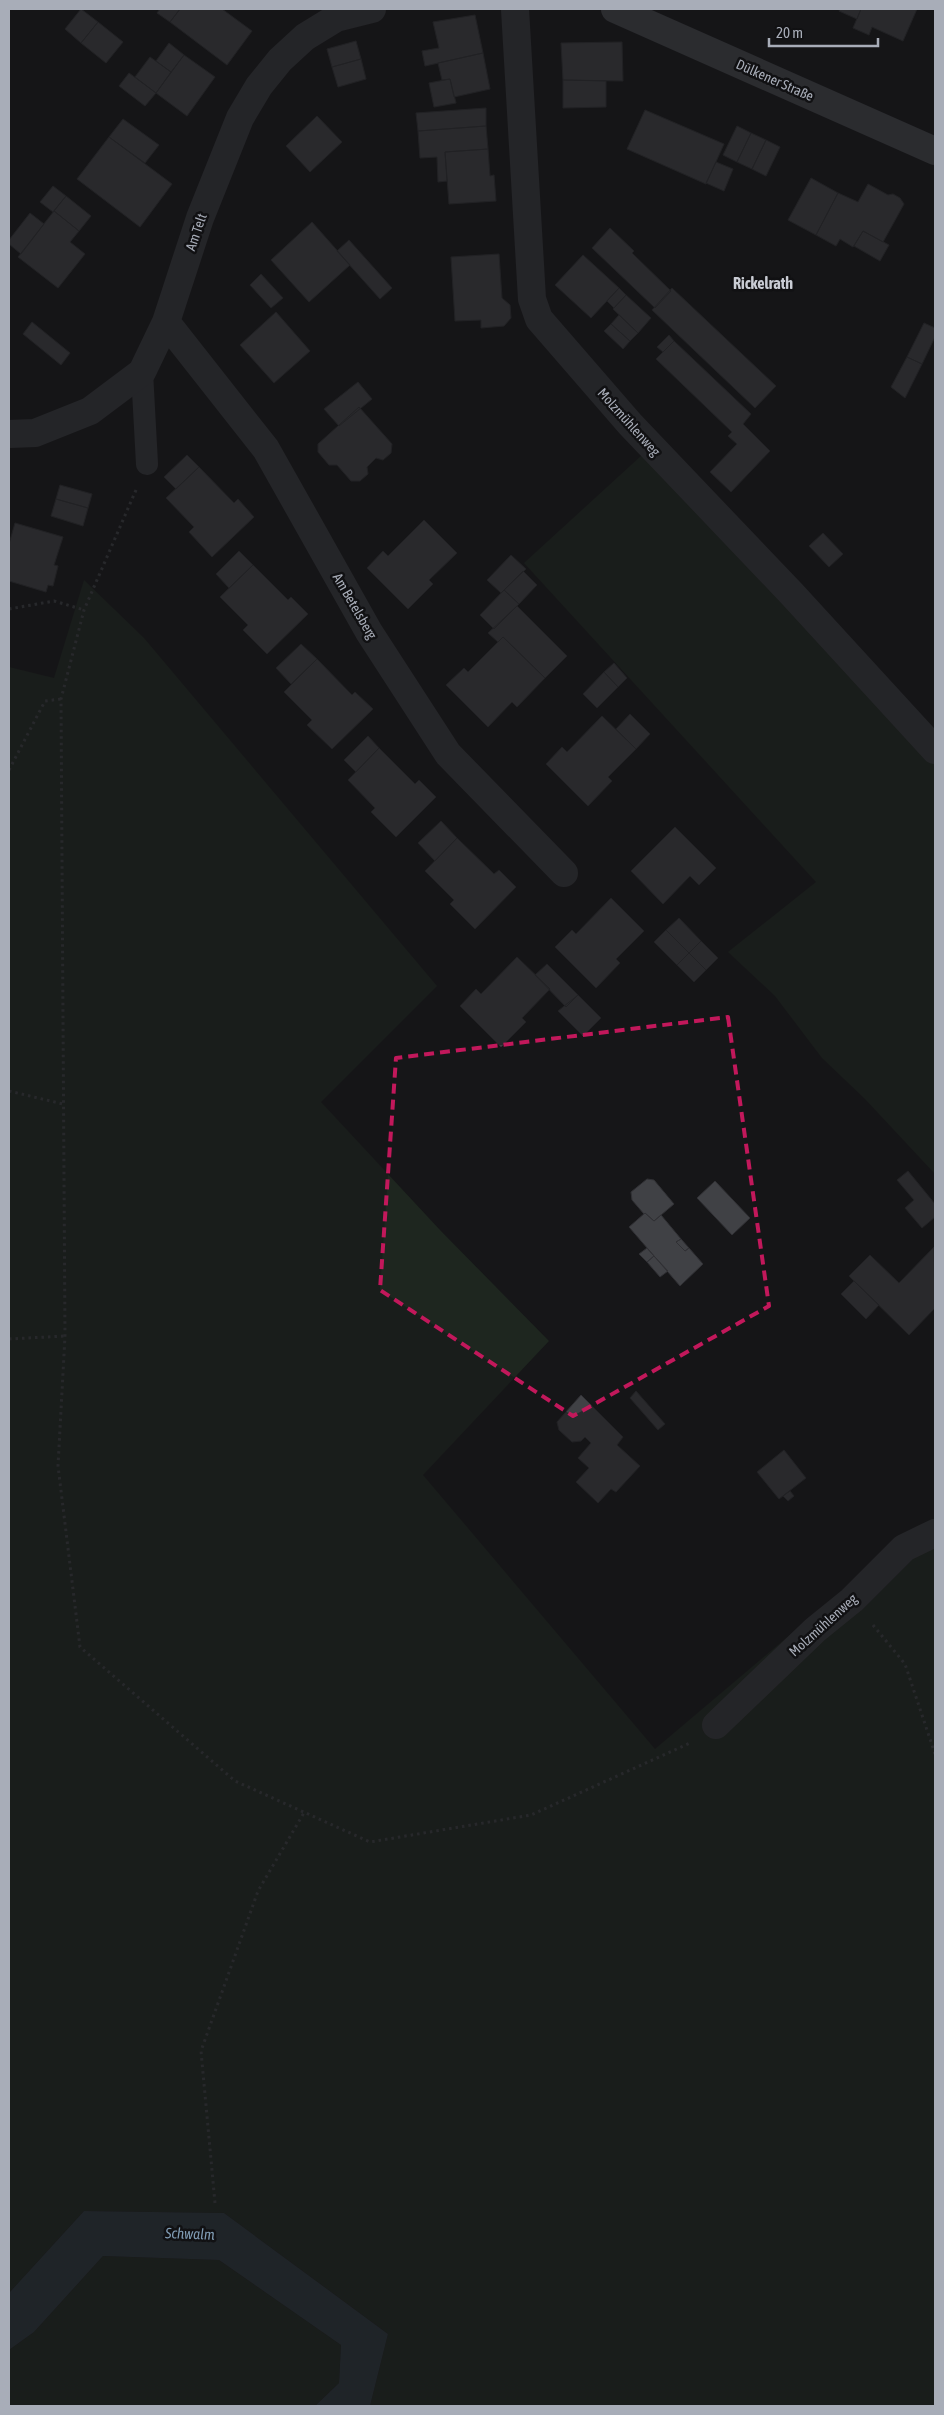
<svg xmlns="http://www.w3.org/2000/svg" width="944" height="2415" viewBox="0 0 944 2415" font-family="'Asap Condensed',sans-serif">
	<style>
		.green { fill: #1e261f }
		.water { fill: #2c353c }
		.building { fill: #404145; stroke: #303034 }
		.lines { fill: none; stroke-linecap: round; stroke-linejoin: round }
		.path { stroke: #3d3f44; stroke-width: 3; stroke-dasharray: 2.5 4; stroke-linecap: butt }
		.lane { stroke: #37383d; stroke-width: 22 }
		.street { stroke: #37383d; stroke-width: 28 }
		.secondary { stroke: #45474d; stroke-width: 28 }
		.marked { fill: none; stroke: #c2185b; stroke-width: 4; stroke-dasharray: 10 6; stroke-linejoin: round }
		.labels { text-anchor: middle; stroke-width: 5; stroke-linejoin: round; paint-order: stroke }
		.street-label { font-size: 14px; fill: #a8adb8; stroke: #111113 }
		.water-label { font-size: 15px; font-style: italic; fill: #7f9bb3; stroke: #111113 }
		.quarter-label { font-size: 16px; font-weight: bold; fill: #c9ccd4; stroke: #111113 }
	</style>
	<rect width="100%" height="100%" fill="#161618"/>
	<path class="green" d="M642,455L935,762V1174L865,1099L822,1058L775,996L728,952L816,882L524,563Z
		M84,580L144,638L437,986L321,1102L440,1230L549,1341L423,1475L655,1749L889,1551L935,1520V2406H370L388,2334L224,2213L84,2211L9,2293V667L54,678Z
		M103,2256L219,2260L341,2345L339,2383L315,2406H9V2350L34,2332Z"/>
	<path class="water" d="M84,2211L224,2213L388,2334L370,2406H315L339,2383L341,2345L219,2260L103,2256L34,2332L9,2350V2293Z"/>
	<path class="building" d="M81,9L98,22L81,43L65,29Z
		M160,9H180L170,22L157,13Z
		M180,9H222L252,31L227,65L170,22Z
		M840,9H861L857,19L839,11Z
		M861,9H917L903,41L872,27L869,35L853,28Z
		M475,15L483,53L425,66L422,51L439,48L433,22Z
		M98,22L123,42L106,63L81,43Z
		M356,41L361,59L332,67L327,49Z
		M622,42L623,81L563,80L561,43Z
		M169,43L184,55L171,72L156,61Z
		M483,53L490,89L454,97L450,79L442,80L438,63Z
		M184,55L215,77L187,116L156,93Z
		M150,57L171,72L156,93L135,77Z
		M361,59L366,79L338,87L332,67Z
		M129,73L156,93L145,106L119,86Z
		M450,79L456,103L434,107L429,83Z
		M563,80L606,81V107L563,108Z
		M486,108V126L418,131L416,113Z
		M645,110L724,144L706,184L627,149Z
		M317,116L342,142L310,172L286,146Z
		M123,119L159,145L145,163L109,137Z
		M486,126L488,149L445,152L447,181L438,182L437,157L420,158L418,131Z
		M737,126L751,133L737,162L723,155Z
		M751,133L766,140L752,169L737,162Z
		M109,137L172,184L140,227L77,179Z
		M766,140L780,147L766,176L752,169Z
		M488,149L490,176L494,175L496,201L449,204L445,152Z
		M716,162L733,169L724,191L706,183Z
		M811,178L838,193L816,235L788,220Z
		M868,184L888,195L893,194L900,198L904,204L883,242L863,231L853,247L840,239L836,246L816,235L838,193L858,202Z
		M53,186L66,196L53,212L40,202Z
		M66,196L91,216L79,231L54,211Z
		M54,211L79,231L70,242L85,254L58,288L18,257Z
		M30,213L44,224L21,254L9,244V240Z
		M312,222L350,265L309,302L271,260Z
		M610,228L634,251L632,253L671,291L655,308L592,248Z
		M863,231L889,245L880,261L854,246Z
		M349,240L392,288L380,299L337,251Z
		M499,254L502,298L510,305L511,318L504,326L481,328V320L455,321L451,257Z
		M583,255L619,288L591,318L555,285Z
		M261,274L283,298L271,308L250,285Z
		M619,288L626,295L614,308L607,301Z
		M672,288L776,386L755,408L652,310Z
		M626,295L651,318L638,333L613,309Z
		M276,312L310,351L274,383L240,345Z
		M619,315L638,333L630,341L611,324Z
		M32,322L70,353L61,365L23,334Z
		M924,323L935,328V337L922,364L907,357Z
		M611,324L630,341L623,349L604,331Z
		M669,335L674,341L663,352L657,347Z
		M674,341L751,414L743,424L770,451L731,492L710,472L737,444L728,436L732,432L656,359Z
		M907,357L922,364L905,398L891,387Z
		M358,382L372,399L339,426L324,409Z
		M359,407L392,444L391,453L383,460L376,458L367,467L368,474L360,481H351L337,465H329L318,452V444Z
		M187,455L199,467L176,489L164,477Z
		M199,467L234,503L238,499L254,517L212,557L189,532L194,527L166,498Z
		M60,485L92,494L88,508L56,499Z
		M56,499L88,508L83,526L51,516Z
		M424,520L457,553L429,580L433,584L408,609L367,568L383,551L388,556Z
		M15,523L63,537L54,565L58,566L53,586L48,585L46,592L9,581V544Z
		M823,533L843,554L829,567L809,546Z
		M239,551L253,565L229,588L216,574Z
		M511,555L526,569L501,593L487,580Z
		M253,565L288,600L291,597L308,614L267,654L243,630L248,625L220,597Z
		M523,571L537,585L519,604L504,590Z
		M504,590L519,604L494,629L480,615Z
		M517,606L567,656L545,678L503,637L498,642L488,633Z
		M503,637L545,678L517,707L512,702L488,727L446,685L464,668L468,672Z
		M301,644L317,659L291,684L276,668Z
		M317,659L352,695L355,692L373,709L332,749L307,725L312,720L284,692Z
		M614,663L627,678L618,687L604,672Z
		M604,672L618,687L597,708L583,694Z
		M630,714L650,734L636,749L616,729Z
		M602,716L636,749L608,777L612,781L588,806L546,764L562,747L567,752Z
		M368,736L379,748L356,772L344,760Z
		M379,748L415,784L419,780L436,797L396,837L371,812L375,808L348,780Z
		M441,821L457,838L435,861L418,843Z
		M675,827L716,868L699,885L690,876L663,904L631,871Z
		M457,838L494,874L499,870L516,887L475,929L450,904L454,900L425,871Z
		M611,898L644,931L616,959L620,963L596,988L555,947L572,930L576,934Z
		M679,918L701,941L689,953L666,930Z
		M666,930L689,953L677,965L654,942Z
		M701,941L718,958L706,970L689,953Z
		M689,953L706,970L694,982L677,965Z
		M517,957L550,989L522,1018L526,1022L501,1047L460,1006L476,989L481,994Z
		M547,964L578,995L566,1007L535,975Z
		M578,995L601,1018L583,1036L558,1011Z
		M908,1171L935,1204V1217L922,1228L905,1208L914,1200L897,1180Z
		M647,1179L654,1180L674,1204L654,1221L645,1213L644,1214L632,1200L631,1192Z
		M715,1181L750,1218L732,1235L697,1198Z
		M645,1213L654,1221L661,1215L681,1239L676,1242L685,1251L689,1248L703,1264L680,1286L629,1227Z
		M681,1239L689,1248L685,1251L676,1242Z
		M934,1247L935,1308L909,1335L849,1276L870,1255L899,1283Z
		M647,1248L654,1256L647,1262L639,1254Z
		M654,1256L668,1271L660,1277L647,1262Z
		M854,1281L879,1305L866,1319L841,1294Z
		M636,1391L665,1424L658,1430L630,1398Z
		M581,1395L623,1437L617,1445L640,1466L616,1492L611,1489L598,1503L576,1482L589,1468L578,1458L591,1443L585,1437L581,1441L572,1442L559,1430L557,1422Z
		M784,1450L806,1478L779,1499L757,1472Z
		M790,1491L794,1496L788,1501L783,1496Z"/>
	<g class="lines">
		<path class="path" d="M136,490L84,610L61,699L65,1336L58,1466L80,1647L235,1781L370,1842L531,1815L690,1743
			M9,609L54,601L84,610
			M9,770L45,701L61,699
			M9,1091L63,1104
			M9,1339L65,1336
			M873,1625L905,1664L935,1754
			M215,2203L201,2051L258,1891L305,1811"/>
		<path class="lane" d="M142,372L147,464"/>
		<path class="street" d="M515,9L532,299L539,319L630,424L792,594L935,750
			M166,322L266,449L369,632L448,754L564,873
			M9,434L35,433L90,411L142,372L166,322L200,218L240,118L259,86L280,60L305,37L336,18L372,9
			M716,1725L815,1630L852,1600L904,1548L935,1533"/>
		<path class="secondary" d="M615,9L935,151"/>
	</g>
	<path d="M0 0H944V2415H0ZM728,1017L769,1306L573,1416L380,1290L396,1058Z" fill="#161618" fill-opacity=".55" fill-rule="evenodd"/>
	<path class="marked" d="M728,1017L769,1306L573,1416L380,1290L396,1058Z"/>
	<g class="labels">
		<g class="street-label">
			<text transform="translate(775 80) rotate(24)" y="5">Dülkener Straße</text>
			<text transform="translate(196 232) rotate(-71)" y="5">Am Telt</text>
			<text transform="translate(629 422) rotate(48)" y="5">Molzmühlenweg</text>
			<text transform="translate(355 606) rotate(60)" y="5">Am Betelsberg</text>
			<text transform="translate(823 1625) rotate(-42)" y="5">Molzmühlenweg</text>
		</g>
		<g class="water-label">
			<text transform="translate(190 2234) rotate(2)" y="5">Schwalm</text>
		</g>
		<g class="quarter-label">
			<text x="763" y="289">Rickelrath</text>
		</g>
	</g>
	<rect width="944" height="2415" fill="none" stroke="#a8adb8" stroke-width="20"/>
	<path d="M769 38v8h109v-8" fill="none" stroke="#a8adb8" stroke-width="2.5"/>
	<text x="776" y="38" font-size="15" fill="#a8adb8" stroke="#111113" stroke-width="4" paint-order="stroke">20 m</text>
</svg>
